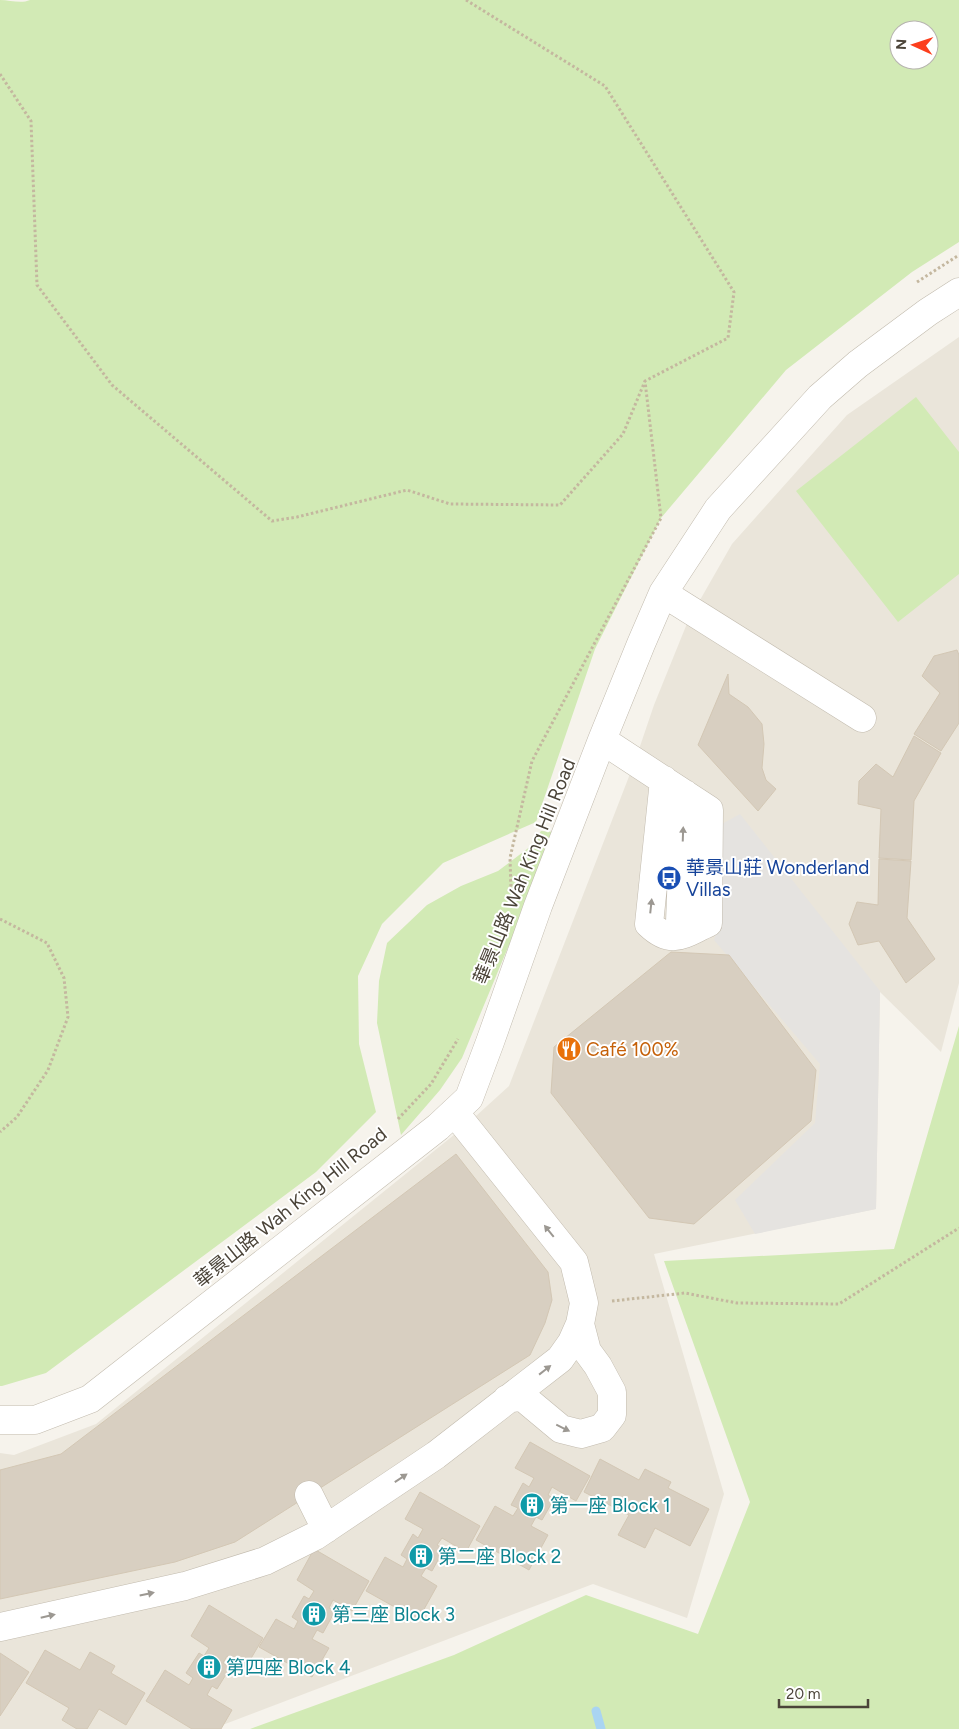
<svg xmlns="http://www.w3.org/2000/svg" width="959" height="1729" viewBox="0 0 959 1729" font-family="Figtree,'Noto Sans TC',sans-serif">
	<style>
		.residential { fill: #eae5da }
		.green { fill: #d2eab5; fill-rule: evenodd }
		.parking { fill: #e5e3e0 }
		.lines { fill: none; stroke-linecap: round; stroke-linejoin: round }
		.stream { stroke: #a9d4f2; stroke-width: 9 }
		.building { fill: #d8cfc1; stroke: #d3c7b4 }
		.minor-casing { stroke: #c2bbae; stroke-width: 29 }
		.path { stroke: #c4b79f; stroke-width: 3; stroke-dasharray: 2.5 2.5; stroke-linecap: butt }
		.minor { stroke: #fff; stroke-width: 28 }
		.oneway { fill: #9c9892 }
		.labels { text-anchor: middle; stroke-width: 4; stroke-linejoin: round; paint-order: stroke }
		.transit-label { font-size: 19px; fill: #164399; stroke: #fff; text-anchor: start }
		.street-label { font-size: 19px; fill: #4b4439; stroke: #fff }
		.food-label { font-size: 19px; fill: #c56008; stroke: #fff; text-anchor: start }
		.culture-label { font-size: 19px; fill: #0d838f; stroke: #fff; text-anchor: start }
	</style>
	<rect width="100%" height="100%" fill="#f6f3ec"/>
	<path class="residential" d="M959,337V983L941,1052L880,992L876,1209L654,1254L724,1494L687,1618L593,1584L212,1729H0V1453L14,1455L96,1424L465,1126L509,1086L635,761L654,705L688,621L732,544L847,415Z"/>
	<path class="green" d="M0,0C10,0 21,4 30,0H959V242L912,272L786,370L661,518L595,649L536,822L443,863L382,924L358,976L359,1044L376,1112L316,1172L46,1373L2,1386H0ZM899,30H929V60H899Z
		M916,397L959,452V574L898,622L796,491Z
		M541,831L556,832L462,1058L440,1090L401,1135L377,1023L379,981L387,943L427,905L461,886L498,871L531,846Z
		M959,1026V1729H250L454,1655L586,1595L698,1634L750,1502L664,1261L894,1249Z"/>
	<path class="parking" d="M740,814L880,991L876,1209L755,1234L735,1200L815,1123L820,1064L714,940L717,931L722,824Z"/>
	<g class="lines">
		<path class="stream" d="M596,1711L601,1729"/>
	</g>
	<path class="building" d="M957,650L959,655V723L941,751L914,734L940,693L922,676L934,656Z
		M728,674L729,694L748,707L762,724L764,744L762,768L766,780L776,789L758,811L698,745Z
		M914,736L941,753L914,801L911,860L879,858L881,809L858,804L859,781L876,764L893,777Z
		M879,859L911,861L907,918L935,959L906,983L879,941L858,945L849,924L857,902L878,905Z
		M671,952L729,955L816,1070L811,1121L694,1224L649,1218L551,1093L554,1047Z
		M456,1154L548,1272L552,1300L545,1323L530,1355L235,1542L175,1562L0,1599V1470L61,1454Z
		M530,1442L590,1476L576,1501L552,1487L548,1495L554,1499L542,1520L536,1517L531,1526L548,1535L529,1570L476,1540L495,1506L513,1516L518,1508L511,1505L523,1483L529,1487L534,1478L515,1468Z
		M600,1459L639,1480L645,1469L671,1482L668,1488L709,1509L690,1546L655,1528L645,1548L618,1535L629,1515L584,1492Z
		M420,1492L480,1526L466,1552L442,1538L437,1545L444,1549L432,1571L426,1568L421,1576L437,1586L418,1620L366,1591L385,1557L403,1567L407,1559L401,1555L413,1534L418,1538L423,1529L405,1519Z
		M314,1549L369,1581L352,1611L333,1600L329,1608L335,1611L323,1633L317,1630L312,1639L329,1648L312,1677L259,1647L276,1619L294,1629L298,1621L292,1617L304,1596L309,1599L314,1591L297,1580Z
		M209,1605L263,1638L246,1667L227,1656L223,1663L230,1668L217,1689L212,1686L207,1695L232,1710L221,1729H192L146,1701L165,1670L189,1685L193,1678L186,1673L199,1653L204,1656L209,1648L191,1636Z
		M45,1650L80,1670L90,1652L115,1666L111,1673L145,1693L126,1725L99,1709L87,1729H77L62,1720L69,1708L26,1683Z
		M0,1653L29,1672L0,1716Z"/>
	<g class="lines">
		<defs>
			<path id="minor" d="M663,593L862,718
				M602,740L709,810L708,923C683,934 672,946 649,924L664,780
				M685,794L680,922L688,932
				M507,1399L519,1397L525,1399L561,1429L581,1434L602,1428L612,1415V1392L598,1366L587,1351L580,1324
				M0,1420H35L90,1399L438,1127L469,1098L490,1042L538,906L602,740L641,644L663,593L718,509L820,397L858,364L928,312L959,292
				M309,1495L326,1529
				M0,1627L185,1586L265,1561L315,1536L436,1455L560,1359L572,1342L580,1324L584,1303L574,1262L455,1113"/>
		</defs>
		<use href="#minor" class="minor-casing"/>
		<path class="path" d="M466,0L605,86L734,292L728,338L645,381L661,518L532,761L510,858L511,890
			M0,74L31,121L37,285L112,385L272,521L297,517L407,490L450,504L560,505L623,434L645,381
			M917,282L959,255
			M0,919L47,943L64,978L68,1017L48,1070L17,1117L0,1132
			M398,1119L431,1084L458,1039
			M612,1301L685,1293L737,1303L839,1304L959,1228"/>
		<use href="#minor" class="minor"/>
	</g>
	<defs><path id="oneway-solid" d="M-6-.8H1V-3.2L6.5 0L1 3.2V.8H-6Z" transform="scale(1.25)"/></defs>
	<g class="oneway">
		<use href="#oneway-solid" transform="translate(683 834) rotate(-88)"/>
		<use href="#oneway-solid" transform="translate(651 906) rotate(-84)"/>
		<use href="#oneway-solid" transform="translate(549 1231) rotate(-129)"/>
		<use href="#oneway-solid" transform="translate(545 1370) rotate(-38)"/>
		<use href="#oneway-solid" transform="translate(563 1428) rotate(26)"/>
		<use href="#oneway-solid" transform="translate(401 1478) rotate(-34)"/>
		<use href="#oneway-solid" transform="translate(147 1594) rotate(-12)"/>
		<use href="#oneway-solid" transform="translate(48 1616) rotate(-13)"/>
	</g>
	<defs>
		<symbol id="bus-disc" viewBox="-11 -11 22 22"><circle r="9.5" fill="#1a4fb4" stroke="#fff"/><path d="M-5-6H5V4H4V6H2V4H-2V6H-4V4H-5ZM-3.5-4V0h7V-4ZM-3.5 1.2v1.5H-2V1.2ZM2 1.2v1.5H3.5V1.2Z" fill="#fff"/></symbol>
		<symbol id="restaurant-disc" viewBox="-11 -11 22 22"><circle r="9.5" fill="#e8710a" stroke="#fff"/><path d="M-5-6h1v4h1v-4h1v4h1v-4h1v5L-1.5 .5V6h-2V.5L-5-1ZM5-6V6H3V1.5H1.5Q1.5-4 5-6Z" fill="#fff"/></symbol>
		<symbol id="building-disc" viewBox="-11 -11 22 22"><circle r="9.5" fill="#0f9aa8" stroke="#fff"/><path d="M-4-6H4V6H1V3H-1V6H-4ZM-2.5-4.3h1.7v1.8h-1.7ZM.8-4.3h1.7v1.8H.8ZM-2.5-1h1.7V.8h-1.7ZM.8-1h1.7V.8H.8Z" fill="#fff"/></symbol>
	</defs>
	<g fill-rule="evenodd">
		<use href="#bus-disc" x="655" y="864" width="28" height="28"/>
		<use href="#restaurant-disc" x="555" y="1035" width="28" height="28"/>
		<use href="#building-disc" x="518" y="1491" width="28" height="28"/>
		<use href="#building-disc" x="407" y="1542" width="28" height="28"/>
		<use href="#building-disc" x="300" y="1600" width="28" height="28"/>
		<use href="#building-disc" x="195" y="1653" width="28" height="28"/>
	</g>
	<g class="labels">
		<g class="transit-label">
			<text x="686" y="874">華景山莊 Wonderland<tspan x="686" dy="22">Villas</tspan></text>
		</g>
		<g class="street-label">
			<text transform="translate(524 871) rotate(-68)" y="7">華景山路 Wah King Hill Road</text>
			<text transform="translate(290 1207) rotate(-39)" y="7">華景山路 Wah King Hill Road</text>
		</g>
		<g class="food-label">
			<text x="586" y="1056">Café 100%</text>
		</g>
		<g class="culture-label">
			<text x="550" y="1512">第一座 Block 1</text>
			<text x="438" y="1563">第二座 Block 2</text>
			<text x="332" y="1621">第三座 Block 3</text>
			<text x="226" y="1674">第四座 Block 4</text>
		</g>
	</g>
	<g transform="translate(914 45) rotate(273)"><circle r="24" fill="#ffffff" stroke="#b7b4b0"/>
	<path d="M0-4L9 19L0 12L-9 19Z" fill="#fc3f1d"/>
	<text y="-8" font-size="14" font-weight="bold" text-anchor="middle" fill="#4b4439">N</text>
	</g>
	<path d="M779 1699v8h89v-8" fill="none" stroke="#4b4439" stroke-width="2.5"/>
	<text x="786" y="1699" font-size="15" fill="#4b4439" stroke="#ffffff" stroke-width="4" paint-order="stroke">20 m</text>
</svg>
